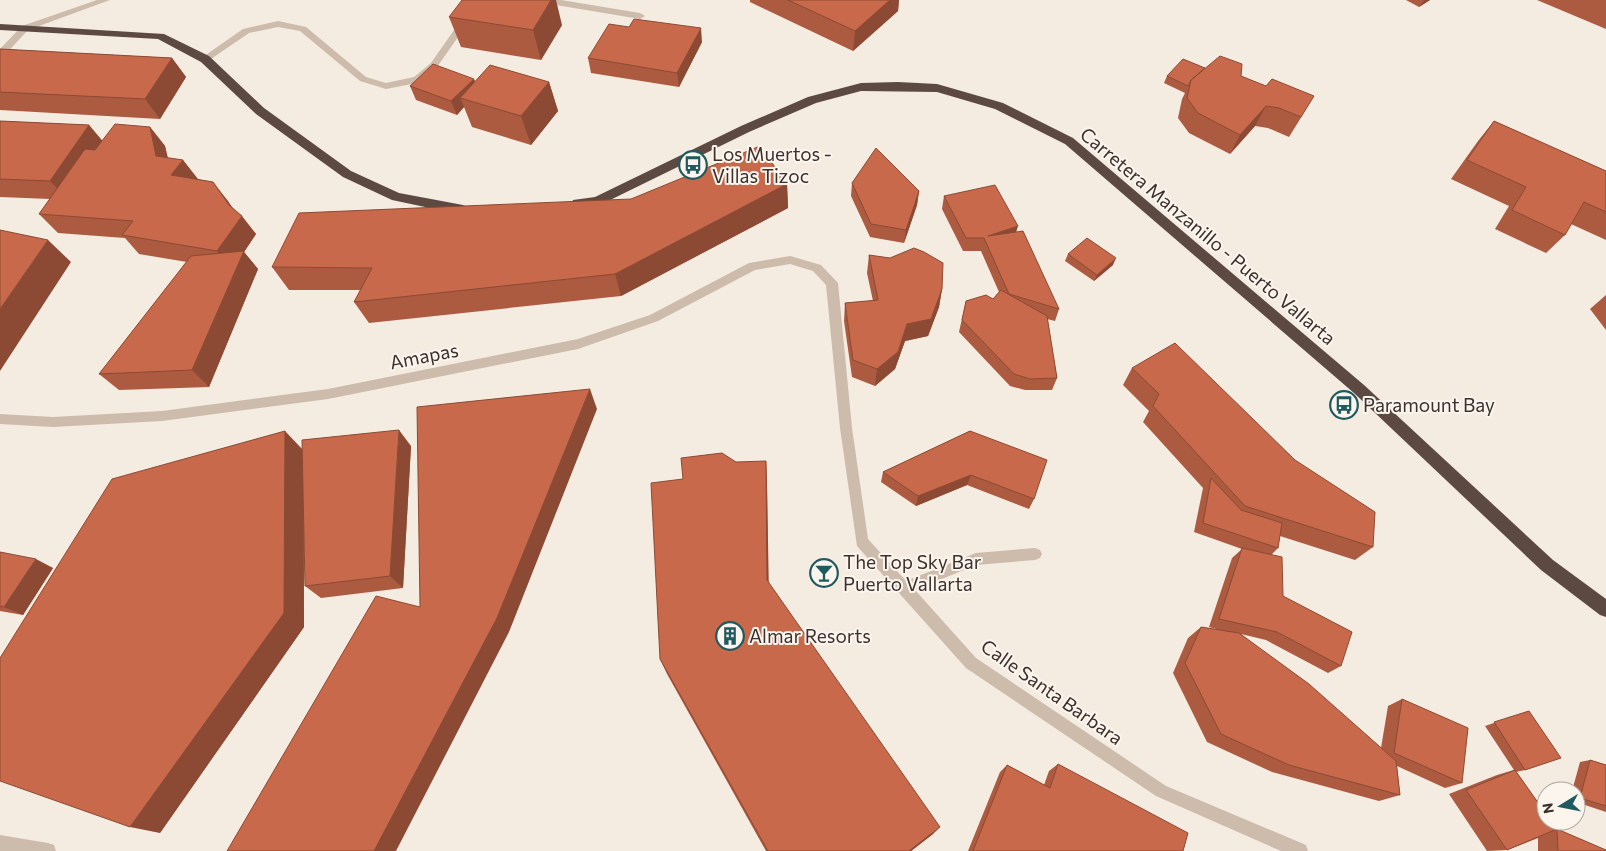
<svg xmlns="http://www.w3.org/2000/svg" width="1606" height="851" viewBox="0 0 1606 851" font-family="Commissioner,sans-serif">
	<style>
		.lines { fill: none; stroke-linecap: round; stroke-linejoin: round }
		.minor { fill: #cdbbac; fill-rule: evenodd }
		.highway { fill: #5c4a42; fill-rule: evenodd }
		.wall { fill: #ac5a40 }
		.shaded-wall { fill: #8c4a34 }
		.building { fill: #c8694b; stroke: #8c4a34 }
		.labels { text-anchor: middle; stroke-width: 4; stroke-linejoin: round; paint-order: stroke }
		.poi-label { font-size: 19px; fill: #3b302b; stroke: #fbf5ee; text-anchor: start }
		.street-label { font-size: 19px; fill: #3b302b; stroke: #fbf5ee }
	</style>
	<rect width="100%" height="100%" fill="#f4ebe1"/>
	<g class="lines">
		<path class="minor" d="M97,0H110L28,30L3,57L0,58V49L22,26Z
			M475,0H484L437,67L417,83L386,89L360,81L300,31L278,27L249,33L208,61L205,62L200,59L243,29L278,21L306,27L366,77L386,83L414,77L431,63Z
			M540,0H561L640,13L645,16L640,19L544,3Z
			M790,256L821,265L838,283L852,428L868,539L906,581L976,553L1035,548L1040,550L1042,554L1040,558L1035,560L976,565L915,590L976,658L1166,786L1306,845L1308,851H1281L1156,796L966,668L857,546L840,428L826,285L813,271L790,264L755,270L658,321L578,349L328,399L162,421L53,427L0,424V414L53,417L162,411L328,389L578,339L650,315L749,263Z
			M0,835L48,843L54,845L56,851H0Z"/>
		<path class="highway" d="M0,24L164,34L209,56L264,108L351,171L399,193L463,205L468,207L469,210L468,213L463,215L392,200L343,177L256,114L201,62L158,39L0,30Z
			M898,82L937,84L1003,103L1073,138L1364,385L1553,560L1606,599V617L1600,615L1541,570L1354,393L1065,144L995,109L937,92L861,91L816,103L749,132L602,204L578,208L573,206L572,203L573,200L595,197L741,126L808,97L861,83Z"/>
	</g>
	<path class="wall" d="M750,0H899L898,11L853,51L750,2Z
		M1406,0H1430L1419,7Z
		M1537,0H1606V29Z
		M449,17L562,25L541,60L461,47Z
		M702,42L679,87L591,73L588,58Z
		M0,49L172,58L186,77L160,119L0,110Z
		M1205,68L1241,76L1302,116L1289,137L1268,128L1255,126L1230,154L1189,133L1178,118L1182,99L1185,93L1164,83L1167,76Z
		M474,79L475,82H549L558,111L531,145L472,127L464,107L457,115L416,100L410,86Z
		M0,121L89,125L102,141L150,127L165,146L168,158L183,160L197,179L213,182L232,208L256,234L244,252L258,269L209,387L119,390L99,374L187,262L139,254L125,238L58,233L39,214L50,199L0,197Z
		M1494,121L1606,171V240L1571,224L1565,235L1546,253L1495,229L1509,206L1451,179L1478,141Z
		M852,183L919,191L917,205L904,243L870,237L851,196Z
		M787,184L788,208L621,296L369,323L354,302L361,290H289L272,267L631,199Z
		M944,196L1016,232L1059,309L1055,321L1047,319L1057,378L1052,390H1025L1010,386L959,332L966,301L993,299L999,292L981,251H963L942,209Z
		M1068,254L1113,265L1094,281L1065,261Z
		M869,255L942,289L939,307L928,336L905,341L895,369L875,386L852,377L844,321L845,303L873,301L867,273Z
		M1606,295V330L1590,309Z
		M1132,368L1373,547L1355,560L1280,536L1278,548L1271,555L1283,596L1341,666L1328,673L1266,640L1241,634L1381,748L1388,706L1402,699L1462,783L1445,788L1397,766L1400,795L1379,801L1272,772L1207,742L1173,673L1188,638L1201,627L1220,630L1209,627L1232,558L1242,549L1194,532L1203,488L1143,422L1149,411L1123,385Z
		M970,431L1034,499L1029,509L967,485L916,506L881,482L883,472Z
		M411,446L403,588L321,598L305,586L304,512V627L160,833L302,449Z
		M766,461L767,484L768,582L933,834L911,851H766L667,674L660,659L683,479Z
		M0,552L53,568L23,615L0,611Z
		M1529,711L1525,770L1516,772L1557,829L1606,851H1538V838L1507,850L1487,851L1449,794L1497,775L1514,770L1485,726Z
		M1590,760L1606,765V812L1576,802V791H1572L1580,762Z
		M1058,764L1183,851H968L1000,772L1007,765L1044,785L1049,771Z"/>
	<path class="shaded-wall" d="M551,0H556L562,25L541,60L533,30Z
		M890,0H899L898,11L853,51L855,31Z
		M1424,0H1430L1419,7Z
		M701,28L702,42L679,87L677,73Z
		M172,58L186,77L160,119L145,99Z
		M474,79L479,93L460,98L464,107L457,115L451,101Z
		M549,82L558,111L531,145L521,116Z
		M1266,106L1255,126L1230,154L1240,135Z
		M89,125L106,145L69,200L50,181Z
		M150,127L165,146L171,175L183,160L198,179L186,194L156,156Z
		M213,182L228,201L240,219L242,216L256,234L244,252L258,269L209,387L192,370L232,270L217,251L229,205Z
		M787,184L788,208L621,296L615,274Z
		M919,191L917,205L904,243L906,230Z
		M1018,226L1014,239L988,236Z
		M48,240L71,262L0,371V309Z
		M1116,258L1113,265L1094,281L1097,275Z
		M942,289L939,307L928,336L905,341L895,369L875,386L877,369L907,324Z
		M590,389L597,409L509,632L396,851H374Z
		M399,430L411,446L403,588L390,576Z
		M285,431L303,450L304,627L160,833L130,827Z
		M766,461L767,484L769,598L767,580Z
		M971,475L967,485L916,506L918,496Z
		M36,559L53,568L23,615L4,607Z
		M940,827L933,834L911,851H909Z"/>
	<path class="building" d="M462,0H551L533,30L449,17Z
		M788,0H890L855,31Z
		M634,19L701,28L677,73L588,58L609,24L629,27Z
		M0,49L172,58L145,99L0,92Z
		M1220,56L1242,64L1241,76L1266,86L1272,79L1314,96L1301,117L1279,108L1266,106L1240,135L1198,113L1187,98L1191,80Z
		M1183,59L1205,68L1191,80L1188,86L1167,76Z
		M433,64L474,79L451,101L410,86Z
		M490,65L549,82L521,116L460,98Z
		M0,121L89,125L50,181L0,179Z
		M1494,121L1606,171V212L1584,202L1565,235L1512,210L1526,187L1467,160Z
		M115,124L150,127L156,156L183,160L171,175L213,182L229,205L242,216L217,251L122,235L133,221L39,214L85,149L95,150Z
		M760,146L787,184L615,274L354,302L372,268L272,267L299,213L631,199Z
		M876,148L919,191L906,230L871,224L852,183Z
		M995,185L1018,226L988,236L1023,231L1059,309L1009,294L984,238H966L944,196Z
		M0,230L48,240L0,309Z
		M1087,238L1116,258L1097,275L1068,254Z
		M914,248L924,252L943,263L942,289L931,319L907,324L898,352L877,369L853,360L845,303L878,300L869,255L890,258Z
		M244,251L192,370L99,374L191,256Z
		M1001,290L1047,316L1057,378L1030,379L1014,374L962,320L966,301L986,295L993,299Z
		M1175,343L1295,460L1375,512L1373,547L1245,506L1153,406L1159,394L1132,368Z
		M590,389L497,618L374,851H227L376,596L420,607L417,407Z
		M399,430L390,576L305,586L302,440Z
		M285,431L284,613L130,827L0,781V658L112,479Z
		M970,431L1047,460L1034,499L971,475L918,496L883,472Z
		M722,453L736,462L766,461L767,580L940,827L909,851H768L660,659L651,483L683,479L681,458Z
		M1211,478L1241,510L1282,523L1278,548L1203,523Z
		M1242,548L1282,557L1283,596L1352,632L1341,666L1277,632L1219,619Z
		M0,552L36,559L4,607L0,606Z
		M1201,627L1239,633L1309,684L1396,761L1400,795L1289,765L1221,734L1185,663Z
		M1402,699L1468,728L1462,783L1394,753Z
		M1529,711L1561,758L1525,770L1494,722Z
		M1590,760L1606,765V806L1580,798Z
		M1058,764L1188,833L1183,851H973L1007,765L1050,788Z
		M1515,770L1546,814V821H1551L1557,829L1507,850L1466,790Z
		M1557,829L1606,850V851H1558Z"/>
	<defs>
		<symbol id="bus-ring" viewBox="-11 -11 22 22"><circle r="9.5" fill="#fbf5ee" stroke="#1f5a5e" stroke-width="1.5"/><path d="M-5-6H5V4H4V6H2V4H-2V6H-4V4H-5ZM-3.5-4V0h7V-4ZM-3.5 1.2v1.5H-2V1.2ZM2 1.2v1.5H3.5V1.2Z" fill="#1f5a5e"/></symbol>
		<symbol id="bar-ring" viewBox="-11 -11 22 22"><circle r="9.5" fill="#fbf5ee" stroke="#1f5a5e" stroke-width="1.5"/><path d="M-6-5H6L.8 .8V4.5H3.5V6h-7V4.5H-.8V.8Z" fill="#1f5a5e"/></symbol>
		<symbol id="building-ring" viewBox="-11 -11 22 22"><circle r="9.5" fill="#fbf5ee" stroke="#1f5a5e" stroke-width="1.5"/><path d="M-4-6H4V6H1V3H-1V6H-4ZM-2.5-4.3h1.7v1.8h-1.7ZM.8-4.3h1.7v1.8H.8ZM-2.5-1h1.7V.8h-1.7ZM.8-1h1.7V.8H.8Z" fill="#1f5a5e"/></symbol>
	</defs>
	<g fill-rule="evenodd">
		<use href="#bus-ring" x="677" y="149" width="32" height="32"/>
		<use href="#bus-ring" x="1328" y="389" width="32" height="32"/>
		<use href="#bar-ring" x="808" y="557" width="32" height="32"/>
		<use href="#building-ring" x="714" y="620" width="32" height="32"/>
	</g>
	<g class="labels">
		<g class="poi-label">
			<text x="712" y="161">Los Muertos -<tspan x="712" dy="22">Villas Tizoc</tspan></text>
			<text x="1363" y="412">Paramount Bay</text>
			<text x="843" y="569">The Top Sky Bar<tspan x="843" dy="22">Puerto Vallarta</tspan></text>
			<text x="749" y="643">Almar Resorts</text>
		</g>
		<g class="street-label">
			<text transform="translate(1208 236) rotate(40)" y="7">Carretera Manzanillo - Puerto Vallarta</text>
			<text transform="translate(424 356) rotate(-11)" y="7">Amapas</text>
			<text transform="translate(1052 692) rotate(35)" y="7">Calle Santa Barbara</text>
		</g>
	</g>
	<g transform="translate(1561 806) rotate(260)"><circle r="24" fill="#fbf5ee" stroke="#aea6a0"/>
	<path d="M0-4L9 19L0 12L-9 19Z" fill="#1f5a5e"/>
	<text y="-8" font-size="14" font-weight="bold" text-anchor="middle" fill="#3b302b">N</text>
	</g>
</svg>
